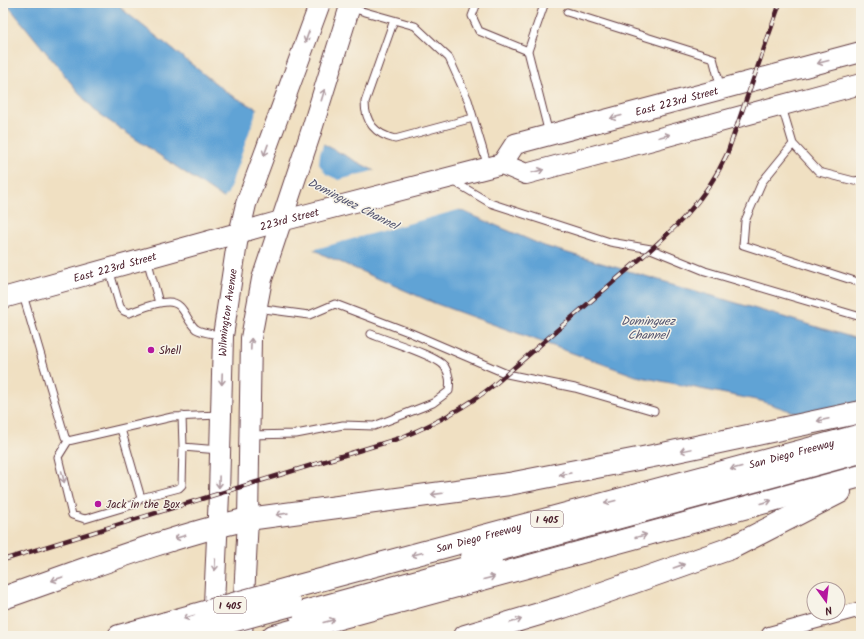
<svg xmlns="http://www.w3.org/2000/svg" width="864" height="639" viewBox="0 0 864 639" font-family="Kalam,sans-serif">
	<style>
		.water { fill: #60a3d5; stroke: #556180 }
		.pier { fill: #f0e0c2 }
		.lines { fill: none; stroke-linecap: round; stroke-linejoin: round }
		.lane-casing { stroke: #633c42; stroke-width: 9 }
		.street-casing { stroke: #633c42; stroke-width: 16 }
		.secondary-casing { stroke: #633c42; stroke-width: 22 }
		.highway-casing { stroke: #633c42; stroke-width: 24 }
		.lane { stroke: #fff; stroke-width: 7 }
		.street { stroke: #fff; stroke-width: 14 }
		.secondary { stroke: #fff; stroke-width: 20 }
		.highway { stroke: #fff; stroke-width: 22 }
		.rail-casing { stroke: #4a1f2b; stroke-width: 4.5 }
		.rail { stroke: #f7f3e8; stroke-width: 3; stroke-dasharray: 9; stroke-linecap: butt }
		.highway-bridge-casing { stroke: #633c42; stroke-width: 24; stroke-linecap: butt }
		.highway-bridge { stroke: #fff; stroke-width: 22 }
		.oneway { stroke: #ae9aa0 }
		.poi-dot { fill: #b5179e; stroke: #f7f3e8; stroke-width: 1.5 }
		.labels { text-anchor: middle; stroke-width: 3; stroke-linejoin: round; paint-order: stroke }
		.shield { fill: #f7f3e8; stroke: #7e5f64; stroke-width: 1 }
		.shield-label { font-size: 10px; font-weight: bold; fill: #4a1f2b }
		.street-label { font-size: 11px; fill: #4a1f2b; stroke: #f7f3e8 }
		.poi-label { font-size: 11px; fill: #4a1f2b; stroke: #f7f3e8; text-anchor: start }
		.water-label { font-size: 12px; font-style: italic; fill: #53546f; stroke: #f7f3e8 }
	</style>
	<rect width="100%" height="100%" fill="#f7f3e8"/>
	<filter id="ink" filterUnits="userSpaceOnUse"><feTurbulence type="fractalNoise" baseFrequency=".025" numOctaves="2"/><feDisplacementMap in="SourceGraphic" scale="8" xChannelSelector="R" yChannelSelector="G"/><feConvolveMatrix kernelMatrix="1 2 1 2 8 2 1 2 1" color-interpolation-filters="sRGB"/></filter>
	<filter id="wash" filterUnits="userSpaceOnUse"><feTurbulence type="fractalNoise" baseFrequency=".012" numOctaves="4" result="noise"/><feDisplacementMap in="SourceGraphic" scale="16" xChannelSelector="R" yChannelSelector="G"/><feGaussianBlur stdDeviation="0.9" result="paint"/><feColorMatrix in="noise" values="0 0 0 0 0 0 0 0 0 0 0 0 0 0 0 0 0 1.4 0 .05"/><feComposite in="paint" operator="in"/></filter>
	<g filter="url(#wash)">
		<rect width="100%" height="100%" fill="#f0e0c2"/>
		<path class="water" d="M6,3H118L123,10L229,94L397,183L544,246L861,340V435L761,401L636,376L434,303L324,255L215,193L93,110Z"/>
		<path class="pier" d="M258,107L324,142L320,154L319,164L326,174L339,180L376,170L398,181L462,209L312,250L223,200L228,193Z"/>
	</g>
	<g filter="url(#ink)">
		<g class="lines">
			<defs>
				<path id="lane" d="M477,3L472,16L479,31L528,51L549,134
					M351,8L415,26L449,58L468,100L488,167
					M567,12L713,58L721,89
					M394,20L365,102C365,123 375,134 395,139L473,118
					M528,51L544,5L538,3
					M782,107L793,144L819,172L854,181L861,180
					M793,144L762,182L745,221L743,245L861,283
					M453,181L490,203L610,242L651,249L705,271L861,317
					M147,259L159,303
					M109,269L120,307L124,311L129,313C141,309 155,302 168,302C185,302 185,320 196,329C202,333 215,334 223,336
					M23,295L65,437L68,441L172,417L219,415
					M257,308L309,315L335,304L411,333L507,374L575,388L654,411
					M182,416L183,447
					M121,429L141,498L179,488L182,485L183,447L219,450
					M250,435L296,434L343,425L374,426L433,403L449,391C450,382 450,375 445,367C439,356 384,340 371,334
					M68,441L58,457L72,515L85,519L135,504L141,498"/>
				<path id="street" d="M769,634L861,609"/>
				<g id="secondary">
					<path id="s1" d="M502,164L515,144L861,52"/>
					<path id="s2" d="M3,298L281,221L502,164L526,174L861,84"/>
					<path id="s3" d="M213,626L219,494L223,336L237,243L246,204L320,3"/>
					<path d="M242,636L248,519L251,338L262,279L311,132L351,3"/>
				</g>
				<g id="highway">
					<path d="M472,557L861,452"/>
					<path id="s4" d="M294,587L861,435"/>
					<path d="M3,598C84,570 164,538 248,519L509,484L658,455L861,412"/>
					<path d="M300,613L491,561"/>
					<path d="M119,636L166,623"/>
					<path d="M273,636L861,476"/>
					<path d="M465,636L563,607L731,548L840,492"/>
				</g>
			</defs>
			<use href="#lane" class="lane-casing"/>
			<use href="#street" class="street-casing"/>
			<use href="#secondary" class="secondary-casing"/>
			<use href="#highway" class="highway-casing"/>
			<use href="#lane" class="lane"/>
			<use href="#street" class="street"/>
			<use href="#secondary" class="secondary"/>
			<use href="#highway" class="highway"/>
			<defs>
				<path id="rail" d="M3,560L400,438C435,424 465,408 494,385C533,351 572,317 611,284C657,244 701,211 727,154L780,3"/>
			</defs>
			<use href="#rail" class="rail-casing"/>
			<use href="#rail" class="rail"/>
			<defs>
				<path id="highway-bridge" d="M166,623L294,587
					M177,636L291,605"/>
			</defs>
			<use href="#highway-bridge" class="highway-bridge-casing"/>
			<use href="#highway-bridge" class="highway-bridge"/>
		</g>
		<defs><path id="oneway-shaft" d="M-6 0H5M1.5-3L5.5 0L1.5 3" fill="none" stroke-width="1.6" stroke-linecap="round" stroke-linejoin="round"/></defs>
		<g class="oneway">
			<use href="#oneway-shaft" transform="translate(307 37) rotate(110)"/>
			<use href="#oneway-shaft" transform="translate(823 62) rotate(165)"/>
			<use href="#oneway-shaft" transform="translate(323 95) rotate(-73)"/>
			<use href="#oneway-shaft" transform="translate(616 117) rotate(165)"/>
			<use href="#oneway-shaft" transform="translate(664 136) rotate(-15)"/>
			<use href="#oneway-shaft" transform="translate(266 150) rotate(110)"/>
			<use href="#oneway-shaft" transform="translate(538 171) rotate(-15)"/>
			<use href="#oneway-shaft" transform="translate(251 344) rotate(-88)"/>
			<use href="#oneway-shaft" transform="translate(222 379) rotate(92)"/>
			<use href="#oneway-shaft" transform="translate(823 420) rotate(168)"/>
			<use href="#oneway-shaft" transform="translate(686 450) rotate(168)"/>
			<use href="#oneway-shaft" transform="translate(736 468) rotate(165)"/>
			<use href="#oneway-shaft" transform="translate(565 474) rotate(170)"/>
			<use href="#oneway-shaft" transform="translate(63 477) rotate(77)"/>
			<use href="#oneway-shaft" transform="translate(219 482) rotate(91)"/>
			<use href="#oneway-shaft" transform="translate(437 494) rotate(173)"/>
			<use href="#oneway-shaft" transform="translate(610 502) rotate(165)"/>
			<use href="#oneway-shaft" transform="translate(766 502) rotate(-15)"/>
			<use href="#oneway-shaft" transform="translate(282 514) rotate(172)"/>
			<use href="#oneway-shaft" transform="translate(641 536) rotate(-15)"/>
			<use href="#oneway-shaft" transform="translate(180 537) rotate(163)"/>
			<use href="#oneway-shaft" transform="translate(417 554) rotate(165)"/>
			<use href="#oneway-shaft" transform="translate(215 565) rotate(93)"/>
			<use href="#oneway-shaft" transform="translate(679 566) rotate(-19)"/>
			<use href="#oneway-shaft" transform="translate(489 578) rotate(-15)"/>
			<use href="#oneway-shaft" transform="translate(57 579) rotate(161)"/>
			<use href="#oneway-shaft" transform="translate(189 617) rotate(164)"/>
			<use href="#oneway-shaft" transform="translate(329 621) rotate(-15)"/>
			<use href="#oneway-shaft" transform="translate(516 621) rotate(-17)"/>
		</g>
	</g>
	<g class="poi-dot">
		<circle cx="151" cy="350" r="4"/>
		<circle cx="98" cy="504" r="4"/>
	</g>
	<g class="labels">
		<g class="shield">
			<rect x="531" y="511" width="32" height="16" rx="3"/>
			<rect x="214" y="597" width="32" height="16" rx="3"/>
		</g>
		<g class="shield-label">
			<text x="547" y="523">I 405</text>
			<text x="230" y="609">I 405</text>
		</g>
		<g class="street-label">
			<text dy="4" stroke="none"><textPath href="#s1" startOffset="191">East 223rd Street</textPath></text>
			<text dy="4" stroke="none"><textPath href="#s2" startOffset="297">223rd Street</textPath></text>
			<text dy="4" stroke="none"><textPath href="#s2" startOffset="116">East 223rd Street</textPath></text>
			<text dy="4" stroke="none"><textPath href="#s3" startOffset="314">Wilmington Avenue</textPath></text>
			<text dy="4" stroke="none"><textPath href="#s4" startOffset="515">San Diego Freeway</textPath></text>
			<text dy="4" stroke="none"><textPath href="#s4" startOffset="191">San Diego Freeway</textPath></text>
		</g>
		<g class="poi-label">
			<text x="159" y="354">Shell</text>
			<text x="106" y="508">Jack in the Box</text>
		</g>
		<g class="water-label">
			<text transform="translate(353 204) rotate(27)" y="4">Dominguez Channel</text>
			<text x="648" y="325">Dominguez<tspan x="648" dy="14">Channel</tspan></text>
		</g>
	</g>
	<rect width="864" height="639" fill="none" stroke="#f7f3e8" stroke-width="16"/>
	<g transform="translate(826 601) rotate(165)"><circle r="19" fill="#f7f3e8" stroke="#b29e9c"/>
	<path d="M0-3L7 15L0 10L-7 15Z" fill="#b5179e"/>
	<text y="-6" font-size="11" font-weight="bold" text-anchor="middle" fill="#4a1f2b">N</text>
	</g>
</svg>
